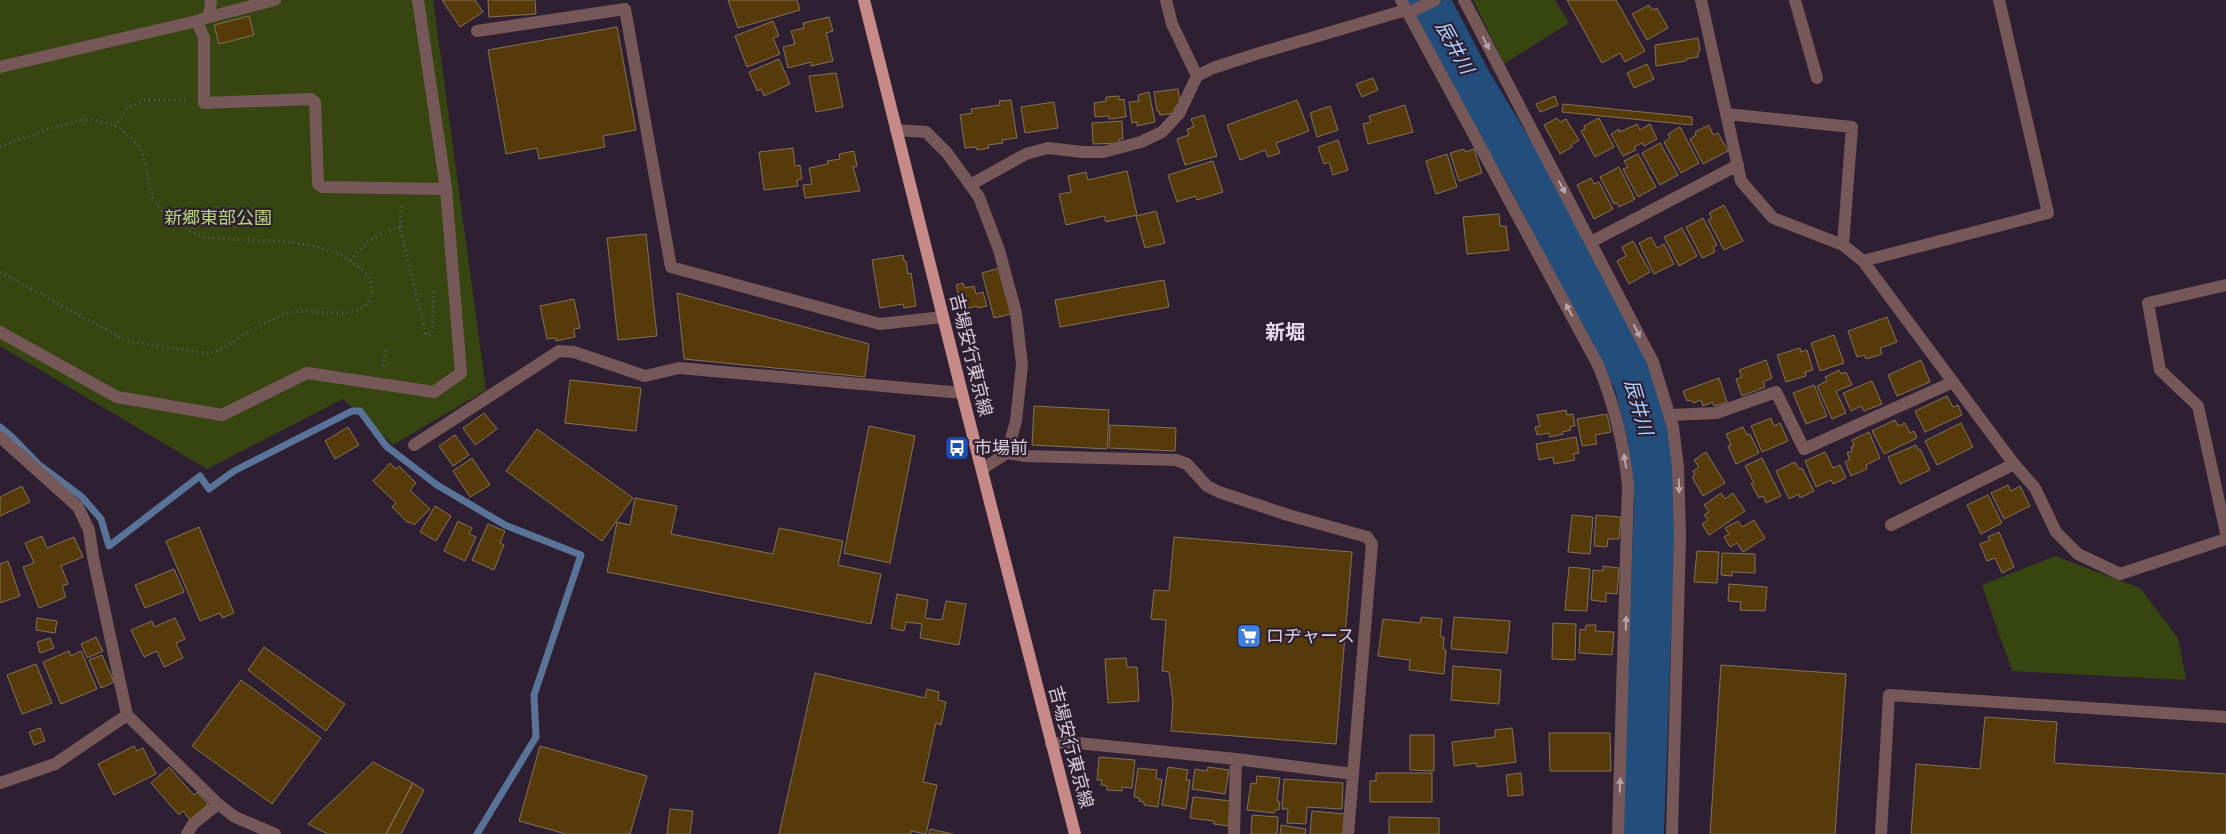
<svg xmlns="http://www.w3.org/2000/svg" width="2226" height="834" viewBox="0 0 2226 834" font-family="'Source Sans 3','Noto Sans JP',sans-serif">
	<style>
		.green { fill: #374611 }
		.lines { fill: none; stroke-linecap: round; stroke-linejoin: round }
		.stream { stroke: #597498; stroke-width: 7 }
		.river { stroke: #234e7c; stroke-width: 42 }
		.building { fill: #573a09; stroke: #82725b }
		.path { stroke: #645767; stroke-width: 3; stroke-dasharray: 1 4; stroke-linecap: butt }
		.minor { stroke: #775858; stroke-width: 12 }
		.major { stroke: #c88989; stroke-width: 12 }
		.oneway { fill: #b6a5ac }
		.labels { text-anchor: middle; stroke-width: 4.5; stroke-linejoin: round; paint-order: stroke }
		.park-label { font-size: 18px; fill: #b7d57b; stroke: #2e2032 }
		.street-label { font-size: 18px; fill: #d8ceda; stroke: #2e2032 }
		.poi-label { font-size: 18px; fill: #d8ceda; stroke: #2e2032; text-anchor: start }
		.water-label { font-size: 19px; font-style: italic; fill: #aed3ff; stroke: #2e2032 }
		.quarter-label { font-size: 20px; font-weight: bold; fill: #e9d6ef; stroke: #2e2032 }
	</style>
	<rect width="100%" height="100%" fill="#2e2032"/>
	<path class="green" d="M0,0H433L486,390L393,445L343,399L207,469L0,346Z
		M1473,0H1555L1569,23L1504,64Z
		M2055,556L2140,588L2178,638L2186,680L2012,671L1982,585Z"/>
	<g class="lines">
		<path class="stream" d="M0,427L14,439L38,464L82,497L101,519L109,546L200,476L209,489L234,471L352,411H360L386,446L437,485L505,525L581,555L534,695L536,737L477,834"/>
		<path class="river" d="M1428,0L1471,82L1524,170L1635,382L1649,440L1655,502L1643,834"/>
	</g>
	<path class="building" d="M442,0H475L483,12L460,27Z
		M488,0H535L536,14L489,17Z
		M728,0H797L800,10L738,28Z
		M1567,0H1616L1645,51L1625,62L1620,53L1602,63Z
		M1649,5L1652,10L1657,8L1668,28L1647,40L1632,14Z
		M249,16L254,35L219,44L214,25Z
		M829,17L833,31L826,33L833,61L811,66V62L788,68L783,47L795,44L791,31L804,28L803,23Z
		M773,21L779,36L773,38L780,54L747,67L735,36Z
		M617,27L636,130L603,136L605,147L539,159L537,148L506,154L488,50Z
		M1698,38L1700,51L1698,52V57L1686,59V61L1656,66L1655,45Z
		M779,59L790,84L764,96L761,89L757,91L749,72Z
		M1647,64L1654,79L1634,88L1627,73Z
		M836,73L843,107L816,112L809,76Z
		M1373,78L1378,90L1362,97L1356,84Z
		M1178,89L1181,107L1174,108L1175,113L1160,115L1159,111H1157L1154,92Z
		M1149,92L1155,122L1137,126V122L1132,123L1129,102L1139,101L1138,95Z
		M1119,96V100L1124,99L1126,117L1109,119L1108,116L1095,117L1094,103L1106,101V97Z
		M1555,96L1558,105L1540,112L1536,104Z
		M1011,100L1017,138L1002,140L1003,143L988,145L989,148L977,150L976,147L965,148L960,115L972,113L971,109L1000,105L999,101Z
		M1297,100L1309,131L1276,143L1280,153L1268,157L1265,150L1240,160L1227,125Z
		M1054,102L1058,128L1025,133L1021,107Z
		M1563,104L1692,117V125L1562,112Z
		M1405,105L1413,132L1368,144L1363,124L1371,122L1369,116Z
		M1330,106L1338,130L1317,137L1310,113Z
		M1204,115L1217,156L1185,165L1177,139L1189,135L1187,129L1194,127L1191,119Z
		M1557,118L1560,122L1566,119L1579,140L1571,145L1572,147L1560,154L1544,125Z
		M1599,118L1614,147L1595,157L1581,131L1585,129L1584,126Z
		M1122,121L1123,139H1119V143L1093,144L1092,123Z
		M1637,124L1640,130L1650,124L1657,139L1644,146L1642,143L1634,147L1636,150L1623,156L1611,134L1619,129L1620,132Z
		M1709,125L1713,135L1718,133L1728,151L1703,164L1690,139L1696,135L1695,132Z
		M1680,127L1699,163L1681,173L1664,142L1670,138L1668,134Z
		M1338,140L1348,170L1333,175L1329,162L1324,164L1318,147Z
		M1660,143L1678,175L1660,185L1642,153Z
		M793,148L795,166L800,165L802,179L797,180L798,186L764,190L759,152Z
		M1464,149L1465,152L1474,149L1482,173L1459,181L1450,153Z
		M854,151L857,166L853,167L860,191L805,198L803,185L812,184L809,168L828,164L827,161L840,159L839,154Z
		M1447,154L1457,187L1436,194L1426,161Z
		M1638,154L1656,187L1638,197L1623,169L1628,167L1624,161Z
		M1213,161L1223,192L1197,200L1195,196L1177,202L1168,175Z
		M1619,167L1635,199L1619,207L1617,203L1614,204L1600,177Z
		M1127,171L1137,215L1106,222L1104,216L1066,225L1059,194L1071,192L1068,176L1086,172L1088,180Z
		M1591,178L1594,184L1599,182L1613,209L1594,219L1577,185Z
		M1724,205L1743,241L1724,250L1708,220L1712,218L1709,213Z
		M1156,211L1165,243L1145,248L1136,216Z
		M1499,214L1500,226H1506L1509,250L1467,254L1463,217Z
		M1703,218L1717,245L1713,247L1715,252L1702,258L1686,227Z
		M1682,228L1697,256L1679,266L1664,237Z
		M646,234L657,336L618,340L607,238Z
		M1651,237L1657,248L1664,244L1674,264L1654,274L1639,243Z
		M1633,241L1650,272L1629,284L1617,261L1626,256L1622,247Z
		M903,255L904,261H906L908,274L911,273L916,306L904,308L903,304L880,308L872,260Z
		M999,268L1011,314L994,318L982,273Z
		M1164,280L1169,307L1060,327L1055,300Z
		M963,283L965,288L974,286L976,294L983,292L987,306L978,308L977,306L962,310L956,285Z
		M677,293L869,344L865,377L684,359Z
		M574,299L580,328L574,329L575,337L556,341V338L547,339L540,306Z
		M1887,317L1897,342L1880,348L1882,354L1866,359L1864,355L1857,357L1848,331Z
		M1834,335L1844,363L1820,371L1811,343Z
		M1800,348L1801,352L1807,350L1813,370L1805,372L1806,376L1786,382L1777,355Z
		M1766,360L1772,378L1763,382L1765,387L1742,396L1736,379L1742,377L1739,370Z
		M1921,360L1930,382L1897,396L1888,375Z
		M1839,370L1841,374L1846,372L1852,385L1836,391L1846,413L1832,419L1817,386L1827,381L1825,377Z
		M1719,378L1727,402L1714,406L1713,402L1703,406L1701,400L1693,403L1691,400L1687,401L1683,391Z
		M570,380L641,388L636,431L565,423Z
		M1872,381L1882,404L1864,411L1861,406L1851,411L1843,393Z
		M1814,385L1827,416L1806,424L1793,393Z
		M1947,396L1953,407L1958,405L1962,415L1925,432L1915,411Z
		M1034,406L1109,410L1107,449L1032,445Z
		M1566,410L1567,415L1573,414L1575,426L1570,427L1571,430L1562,432L1563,434L1550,437L1549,433L1537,435L1535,427L1540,426L1537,415Z
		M484,413L497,429L475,445L463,428Z
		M1607,414L1611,432L1595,435L1597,444L1582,446L1577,419Z
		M1771,418L1774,426L1780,423L1788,441L1762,452L1751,426Z
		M1895,420L1898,426L1905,423L1910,433L1914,431L1917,438L1884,454L1872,431Z
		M1961,423L1973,447L1937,465L1925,441Z
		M1110,425L1176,428L1175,451L1109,448Z
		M869,426L915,436L890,563L844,553Z
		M348,427L359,445L335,459L325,441Z
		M1743,427L1747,435L1750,434L1759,453L1736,464L1728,446L1731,445L1726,434Z
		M537,429L633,498L602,541L506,471Z
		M1869,432L1880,458L1866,465L1867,469L1851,476L1845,462L1850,460L1847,453L1852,451L1851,447L1854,446L1852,440Z
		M455,435L469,455L453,466L439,446Z
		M1576,437L1579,453L1573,454L1575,460L1554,464L1553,457L1539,460L1536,444Z
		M1916,445L1918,450L1920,449L1930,470L1900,484L1888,457Z
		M1706,452L1725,483L1703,496L1692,477L1695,475L1693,471L1699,467L1694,460Z
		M1825,452L1833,468L1840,465L1846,478L1833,484L1831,480L1816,487L1805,461Z
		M472,458L490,485L470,497L453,471Z
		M1762,458L1781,496L1766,503L1763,496L1759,498L1751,484L1754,483L1745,466Z
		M1795,462L1799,469L1802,468L1814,491L1800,498L1799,494L1789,499L1776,471Z
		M390,463L396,469L399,466L416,483L410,490L430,509L414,525L410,522L408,523L392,507L396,503L373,481Z
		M2008,485L2011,491L2020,486L2030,506L2004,519L1991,493Z
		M22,486L30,502L0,516V497Z
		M1721,493L1725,499L1733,493L1745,511L1709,535L1702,524L1708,520L1704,515L1709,512L1704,505Z
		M1988,495L2002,523L1981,534L1967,505Z
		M635,498L677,506L671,534L773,554L779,528L843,541L838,565L881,574L871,624L607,572L617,522L630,525Z
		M435,506L451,516L436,541L420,532Z
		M1572,515L1593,517L1590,554L1568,552Z
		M1596,515L1621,517L1619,539H1608L1607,547L1594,546Z
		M1754,520L1765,538L1743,552L1737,543L1730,547L1724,537L1729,534L1725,528L1738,521L1742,527Z
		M458,521L472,528L469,534L476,537L465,561L444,551Z
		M488,524L505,531L500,543L504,545L494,570L472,560Z
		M199,527L234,613L222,618L220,613L200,621L166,541Z
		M1999,532L2014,567L2002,573L1995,558L1987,561L1980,544L1990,540L1988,537Z
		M42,536L47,548L74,537L83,557L61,566L68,584L62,586L66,597L39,608L23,567L34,563L25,543Z
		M1174,537L1352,552L1336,744L1171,731L1173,702L1169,672L1162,671L1166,620L1151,619L1154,590L1169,591Z
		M1697,551L1719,552L1717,583L1694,582Z
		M1722,553L1755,554V573L1732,572V576L1721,575Z
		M8,561L20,596L0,603V564Z
		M1603,566L1619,568L1617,594L1606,593V602L1591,600L1593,570L1603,571Z
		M1569,567L1590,569L1587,611L1565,610Z
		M174,569L184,592L145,608L135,585Z
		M1729,584L1767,587L1765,611L1740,610L1741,602L1728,601Z
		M897,594L928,600L925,618L942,620L946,601L966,604L959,645L920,638L922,624L906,622L904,631L891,628Z
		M1421,617L1442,619L1440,636L1444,637L1443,649L1446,650L1444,674L1409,670L1410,660L1378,656L1383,619L1420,623Z
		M1454,617L1510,621L1507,653L1451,649Z
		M37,618L57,621L55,633L36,630Z
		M175,618L185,639L176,643L183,658L164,667L157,651L144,657L131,630L152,621L154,627Z
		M1553,623L1576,624L1575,660L1552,659Z
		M1586,625H1596L1595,631L1614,632L1612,655L1579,653L1580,629L1585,630Z
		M96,637L103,651L87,658L81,644Z
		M50,638L54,648L40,653L37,642Z
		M264,647L345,704L326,731L248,670Z
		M69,651L71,656L81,651L97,689L61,704L43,662Z
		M102,655L114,682L101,688L89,660Z
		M1126,658L1127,667H1137L1139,701L1108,703L1105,659Z
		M36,664L52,703L22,714L7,675Z
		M1721,665L1846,674L1835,834H1710Z
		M1453,666L1501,670L1499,704L1451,700Z
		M815,673L925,698L927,689L939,692L938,700L946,702L941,725L936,723L923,782L937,785L926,834L911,831V834H779Z
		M241,680L321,738L272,804L192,746Z
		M1985,717L2057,722L2054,763L2226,774V834H1911L1916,764L1980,769Z
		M40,728L45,741L34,745L29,732Z
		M1512,728L1516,762L1477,767L1476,763L1454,766L1452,742L1495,737V730Z
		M1549,733H1610L1611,771H1550Z
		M1410,735H1434V771L1410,770Z
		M134,746L137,751L143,748L156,774L114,795L98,764Z
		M540,746L647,776L630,834H566L519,821Z
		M1099,757L1135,760L1132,788L1122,787V791L1107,790V786L1101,785L1102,780H1097Z
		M373,762L413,783L386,834H328L308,824Z
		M169,767L194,795L197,792L208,804L190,820L183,811L179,815L151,783Z
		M1168,767L1188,770L1186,780H1190L1186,809L1162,805Z
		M1208,767L1229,770L1225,794L1192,789L1195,769L1207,771Z
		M1138,768L1157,770L1156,779H1162L1158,807L1144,805V802L1139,801V798L1134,797Z
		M1376,773H1432V802H1370V781H1376Z
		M1521,773L1523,795L1508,796L1506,775Z
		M1257,776L1280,778L1277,801L1280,802L1279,810H1275L1274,813L1247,810L1251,783L1256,784Z
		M1284,779L1343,783L1342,809L1307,807L1306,824L1287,823L1288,809H1282Z
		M413,783L424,790L401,834H386Z
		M1193,797L1232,801L1228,826L1214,824V821L1190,818Z
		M670,809L693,811L690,834H667Z
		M1312,811L1345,814L1343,834H1310Z
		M1252,815L1278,817L1277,834H1251Z
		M1389,817L1439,818V834H1389Z
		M1281,825L1306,829L1305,834H1280Z
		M930,829L953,834H929Z"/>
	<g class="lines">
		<path class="path" d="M115,126L128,108L144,100L186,99
			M0,146C24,138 62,122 87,120C108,119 133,132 142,153C148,168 147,185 154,200C162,215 186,231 202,236C211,239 222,238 232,239C275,242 327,238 361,269C367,275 374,283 372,292C365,329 310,304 285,314C261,323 238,340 215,352L205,353L127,341L0,272
			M400,227L401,206
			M351,261C366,239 376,236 400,227L426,335L432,334L434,288
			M383,366L386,347"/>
		<path class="minor" d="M418,0L446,189
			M1166,0L1172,24L1197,76
			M1401,0L1598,365C1614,404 1624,444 1628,486L1618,834
			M1464,0L1653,362L1673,427L1678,467L1680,535L1672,834
			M1701,0L1741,181L1773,218L1843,245L1863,261L2014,464L2035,488L2056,532L2078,554L2120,574L2226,539
			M1795,0L1817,78
			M1408,13L1435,0
			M209,17L275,0
			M202,19L209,17L211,0
			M477,31L625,9L671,267L880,324L943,317
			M0,67L197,21L204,38V103L311,99L315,102L318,184L322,187L446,189L461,373L434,392L307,373L222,415L117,397L0,332
			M1726,114L1852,127L1843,245
			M896,130L926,132L947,153L979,197L999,250L1016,313L1022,365L1016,421L1007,453L982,469
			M970,185L1026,154L1048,148L1082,152H1103L1141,142L1162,132L1179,114L1197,76L1213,68L1256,54L1406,10
			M1591,242L1738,165
			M1863,261L2048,213L1999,0
			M2226,285L2148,303L2160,370L2198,406L2226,533
			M1670,415L1716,413L1776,392L1804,449L1953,382
			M0,437L78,507L89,530L93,557L127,715L218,804L235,817L275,834
			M414,445L559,351L574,352L645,376L679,368L962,393
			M1007,453L1025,456L1176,460L1187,464L1207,486L1219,492L1288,515L1367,537L1372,544L1348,834
			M1891,525L2014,464
			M1051,744L1067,742L1236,759L1353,774
			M0,783L55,764L127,715
			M187,834L193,824L218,804
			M1234,834L1236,759
			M1881,834L1889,695L2226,717"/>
		<path class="major" d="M864,0L962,393L1075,834"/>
	</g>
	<defs><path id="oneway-solid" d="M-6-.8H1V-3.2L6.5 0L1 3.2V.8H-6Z" transform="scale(1.25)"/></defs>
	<g class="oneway">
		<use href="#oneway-solid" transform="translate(1486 43) rotate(62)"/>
		<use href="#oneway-solid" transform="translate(1562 187) rotate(62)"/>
		<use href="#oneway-solid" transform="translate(1569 310) rotate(-118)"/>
		<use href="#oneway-solid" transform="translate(1637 331) rotate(64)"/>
		<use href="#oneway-solid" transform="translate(1625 461) rotate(-99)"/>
		<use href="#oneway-solid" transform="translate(1679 486) rotate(89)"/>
		<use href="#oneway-solid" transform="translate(1626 623) rotate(-88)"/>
		<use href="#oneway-solid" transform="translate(1620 785) rotate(-88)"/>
	</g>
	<defs>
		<symbol id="bus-square" viewBox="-11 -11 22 22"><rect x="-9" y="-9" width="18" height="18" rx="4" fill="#1a4fb4" stroke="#2e2032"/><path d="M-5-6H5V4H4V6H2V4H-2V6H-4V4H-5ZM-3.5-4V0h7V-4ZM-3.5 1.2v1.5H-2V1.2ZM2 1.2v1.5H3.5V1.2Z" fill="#fff"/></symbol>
		<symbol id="supermarket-square" viewBox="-11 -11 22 22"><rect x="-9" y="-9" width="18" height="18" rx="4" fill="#3f7fe0" stroke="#2e2032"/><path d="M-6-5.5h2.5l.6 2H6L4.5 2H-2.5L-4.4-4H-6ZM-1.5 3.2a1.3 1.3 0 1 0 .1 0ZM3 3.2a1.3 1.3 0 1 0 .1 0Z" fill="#fff"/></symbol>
	</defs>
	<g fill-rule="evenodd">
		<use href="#bus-square" x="943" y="434" width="28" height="28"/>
		<use href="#supermarket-square" x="1235" y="622" width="28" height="28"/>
	</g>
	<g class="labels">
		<g class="park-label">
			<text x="218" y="224">新郷東部公園</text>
		</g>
		<g class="street-label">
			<text transform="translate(971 355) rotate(76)" y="6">吉場安行東京線</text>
			<text transform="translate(1071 747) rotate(75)" y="6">吉場安行東京線</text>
		</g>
		<g class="poi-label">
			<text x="974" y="454">市場前</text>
			<text x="1266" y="642">ロヂャース</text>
		</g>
		<g class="water-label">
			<text transform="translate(1455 47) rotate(61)" y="7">辰井川</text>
			<text transform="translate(1639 407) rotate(74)" y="7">辰井川</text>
		</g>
		<g class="quarter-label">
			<text x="1285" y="339">新堀</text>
		</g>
	</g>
</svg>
